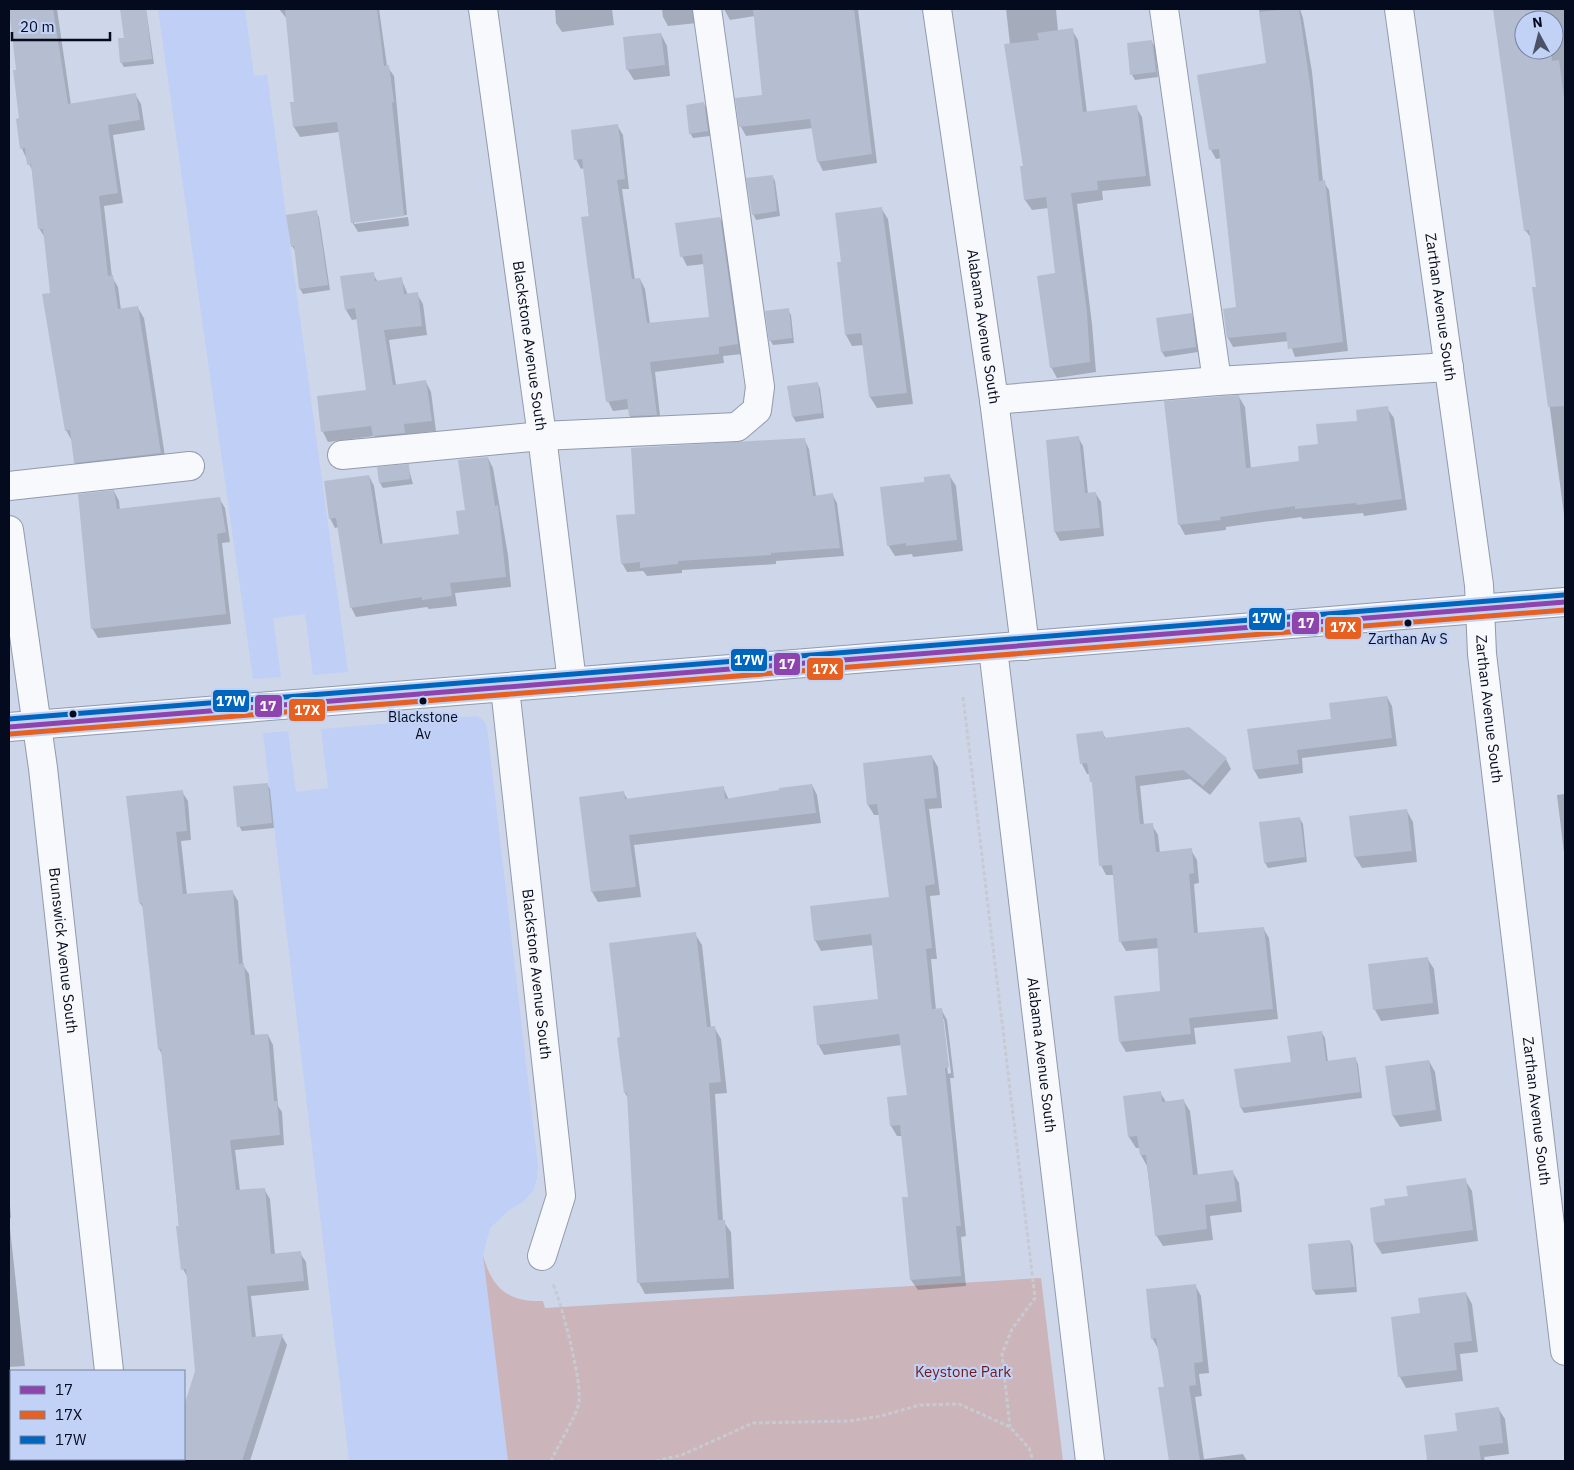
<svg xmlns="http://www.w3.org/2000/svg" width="1574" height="1470" viewBox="0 0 1574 1470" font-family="'IBM Plex Sans',sans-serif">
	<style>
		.built { fill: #bfcff5 }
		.green { fill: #cbb4ba }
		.shadow { fill: #0003; fill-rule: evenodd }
		.building { fill: #b5bdd1 }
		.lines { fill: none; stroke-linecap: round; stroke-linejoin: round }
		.minor-casing { stroke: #929aad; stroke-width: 30 }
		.major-casing { stroke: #929aad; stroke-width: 30 }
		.path { stroke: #c7cad0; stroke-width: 3; stroke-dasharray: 4 2.5; stroke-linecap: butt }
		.minor { stroke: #f8f9fc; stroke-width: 28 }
		.major { stroke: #f8f9fc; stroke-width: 28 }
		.bus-1-casing { stroke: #c2d2f6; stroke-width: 9 }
		.bus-2-casing { stroke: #c2d2f6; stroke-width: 9 }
		.bus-3-casing { stroke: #c2d2f6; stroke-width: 9 }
		.bus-1 { stroke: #8e44ad; stroke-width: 5 }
		.bus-2 { stroke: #e66022; stroke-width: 5 }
		.bus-3 { stroke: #0065bd; stroke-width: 5 }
		.bus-dot { fill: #050b1f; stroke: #c2d2f6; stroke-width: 2 }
		.labels { text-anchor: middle; stroke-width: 4.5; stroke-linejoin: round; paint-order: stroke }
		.bus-label { font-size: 14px; fill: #050b1f; stroke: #c2d2f6 }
		.street-label { font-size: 15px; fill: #050b1f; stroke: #c2d2f6 }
		.park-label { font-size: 15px; fill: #711918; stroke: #c2d2f6 }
		.line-badge { stroke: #c2d2f6; stroke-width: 2 }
		.badge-label { font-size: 14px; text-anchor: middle; font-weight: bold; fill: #fff }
	</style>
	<rect width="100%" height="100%" fill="#ced6ea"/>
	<path class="built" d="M158,9H245L254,76L267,75L348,672L313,675L305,614L273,618L281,677L253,679Z
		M477,716L483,720L487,727L538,1167L537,1179L533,1191L523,1202L509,1210L490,1228L483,1255L508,1461H349L263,733L288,731L296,792L328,788L321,729Z"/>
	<path class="green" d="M483,1255C492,1288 507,1302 543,1301L545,1308L1041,1278L1063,1461H508Z"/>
	<path class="shadow" d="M10,9H57L71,105L135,94L141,104L145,130L113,135L123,203L104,206L112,277L118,287L121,310L138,308L144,318L166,463L81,473L75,463L72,441L66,430L45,238L39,228L33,172L22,149L18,120L21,119L17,71Z
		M146,9L154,64L124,67L121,62L126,39L122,10Z
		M279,9H379L387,66L394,76L407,215L354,221V224L408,217L409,226L358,232L352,222L339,132L300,137L294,127L295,103L287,19Z
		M555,9H612L614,25L562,32L556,23Z
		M662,9H700L697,23L668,26L663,17Z
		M724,9H858L877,163L823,171L818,161L813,128L746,136L741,127L737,100L764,96L755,16L730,20Z
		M1006,9H1056L1058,31L1072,30L1078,40L1087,113L1136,107L1142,117L1151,186L1102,191L1103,200L1077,204L1092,324L1096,372L1057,378L1051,367L1057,274L1048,208L1032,210L1025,200L1024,167Z
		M1259,9H1300L1303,18L1312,72L1323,181L1329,190L1348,351L1295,357L1289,341L1233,347L1228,338L1237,309L1221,158L1216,159L1211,150L1267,64Z
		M1495,9H1565V522L1534,288H1538L1532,239L1525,230ZM1524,20H1554V50H1524Z
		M661,34L667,46L670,76L634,80L627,69Z
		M1152,42L1155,47L1158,77L1135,80L1132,75Z
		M704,104L707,109L710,136L693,138L690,133Z
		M617,125L623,135L629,189H622L635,280L640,279L645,289L650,324L711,318L704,264L687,266L682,256L720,218L725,227L743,354L723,356L724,363L655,372L661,424L635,426L630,416L629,409L613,411L608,401L584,168L581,169L576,159Z
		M772,176L775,181L780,216L756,220L753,214Z
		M881,208L888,219L913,404L877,408L870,397L864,345L852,346L846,335L843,263Z
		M316,212L319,217L330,290L303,294L300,289L296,252L292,246Z
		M373,274L378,282L401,278L408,295L417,294L423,304L427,335L389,340L396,385L426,382L431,392L436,431L409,434L410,443L380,446L374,436L328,442L323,432L368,391L358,319L352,320L346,310Z
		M788,310L791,315L794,343L773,345L770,340Z
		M1191,314L1194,320L1198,352L1165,357L1162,352Z
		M817,383L820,388L824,418L796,422L793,417Z
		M1239,397L1245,407L1251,469L1300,462L1359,422L1387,408L1394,418L1407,510L1364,516L1363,513L1303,519L1301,517L1226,527V530L1185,535L1179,524Z
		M1078,437L1083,446L1088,494H1096L1101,502L1104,536L1060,541L1055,532Z
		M804,439L809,449L816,496L832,494L837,503L844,556L776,561V564L682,570V573L647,576L643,571L627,572L622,563L636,515Z
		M488,458L493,468L508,555L511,587L455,593L457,606L429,609L427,607L356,617L351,607L339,527L335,528L330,518L369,476L374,486L383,545L460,535L466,511Z
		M408,466L413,484L383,488L380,483Z
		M949,475L956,486L963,551L913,557L912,554L895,556L888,545L926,483Z
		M114,491L119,501L120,510L219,498L225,508L230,542L222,543L231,624L98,638L92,628Z
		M1387,697L1392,706L1397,746L1302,758L1303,773L1259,779L1254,770L1248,730L1332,720Z
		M1102,732L1106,739L1226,759L1231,769L1210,795L1190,779L1140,786L1144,825H1152L1158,835L1160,853L1191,850L1197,860L1199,883L1194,884L1198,934L1263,928L1269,938L1278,1019L1194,1028L1196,1044L1126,1052L1120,1042L1161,992L1159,948L1126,951L1120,941L1114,875H1106L1101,865L1093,786L1090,774H1087L1082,764L1078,735Z
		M932,757L938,767L942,808L929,809L940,895L930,896L937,959H931L936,1010L941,1009L947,1020L954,1078H950L966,1236L961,1237L966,1286L918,1290L911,1280L904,1198H909L902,1136H897L891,1126L888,1098L908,1096L902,1045L824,1055L818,1044L879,1000L874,945L821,951L815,940L890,898L879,815H874L868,805ZM942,1019H944L951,1073L948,1074Z
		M267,784L270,789L274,828L242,831L239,826Z
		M812,785L817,795L821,823L634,845L641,897L598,902L592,892L580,798L623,792L628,800L723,787L729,800Z
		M182,792L188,801L191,840L181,841L187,895L232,891L238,901L243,965L249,974L255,1036L268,1035L273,1045L278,1106L282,1112L284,1145L235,1150L240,1191L264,1189L270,1199L275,1255L300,1253L306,1262L309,1290L251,1296L256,1338L282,1336L287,1345L250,1461H167L168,1459H184V1410L196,1371L188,1278L183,1269L163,1056L159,1049L144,909L140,903Z
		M1565,794V861L1557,795Z
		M1407,811L1413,822L1417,862L1362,868L1355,857L1351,817Z
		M1300,819L1303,824L1307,862L1268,868L1265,863Z
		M695,934L702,945L711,1028L714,1027L721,1039L727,1093L715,1094L723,1221L731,1232L734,1289L645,1294L639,1283L628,1098L625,1093L622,1038Z
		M1427,958L1434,969L1439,1014L1381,1021L1375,1010L1370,965Z
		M1322,1033L1325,1038L1328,1062L1355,1058L1358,1064L1362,1098L1244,1113L1241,1108L1236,1070L1292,1063Z
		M1429,1061L1435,1072L1442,1121L1400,1127L1393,1116L1386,1067Z
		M1160,1092L1166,1102L1183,1100L1190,1111L1198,1176L1232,1171L1239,1183L1242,1212L1210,1216L1213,1240L1163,1246L1156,1235L1147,1166L1141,1155L1140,1148H1136L1129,1137L1124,1097Z
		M1465,1180L1472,1191L1478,1241L1382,1254L1375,1243L1386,1206Z
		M9,1192L11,1218H9Z
		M9,1219L25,1366L9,1367Z
		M1350,1241L1353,1246L1357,1292L1316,1295L1313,1290Z
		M1195,1285L1201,1296L1209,1373L1199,1374L1202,1396L1195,1397L1204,1459L1243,1454L1247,1461H1170L1160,1388H1165L1159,1350L1152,1338Z
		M1466,1293L1472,1304L1478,1352L1460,1354L1463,1381L1406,1388L1400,1377L1421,1315Z
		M1498,1408L1505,1419L1509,1454L1484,1457L1485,1461H1429L1425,1436L1459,1432Z"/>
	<path class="building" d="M9,9H53L68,104L136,93L140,120L108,125L118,193L99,196L108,276L113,275L118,309L138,306L161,453L74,463L70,430L65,431L42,294L50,293L43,229H38L31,164L27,165L25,148L20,149L16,119L19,118L13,70H16Z
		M120,9H146L152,59L120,63L118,38H124Z
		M285,9H377L384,66L389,65L394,102L392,103L404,216L351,223L337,122L293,127L290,102H294Z
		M753,9H854L872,154L817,162L810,119L739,127L735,98L762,95Z
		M1286,9H1299L1311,91L1319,181L1325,180L1343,342L1288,349L1286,332L1227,338L1223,309L1236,307L1219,149L1209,150L1197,75L1266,63L1259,12Z
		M1493,9H1545L1547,20H1524V50H1551L1552,61L1559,60L1565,105V406L1548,407L1532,287H1536L1529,230L1524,231Z
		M1073,28L1083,112L1137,105L1146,176L1097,181L1098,190L1071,193L1087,312L1090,362L1050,368L1037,276L1055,273L1046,197L1024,200L1020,166H1023L1004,44L1039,40L1037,33Z
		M661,33L665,65L626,70L623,37Z
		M1152,40L1156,72L1130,75L1127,43Z
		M704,102L708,131L689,134L686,105Z
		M618,124L625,179L617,180L632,279L640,278L647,323L709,317L702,254L680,257L675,223L720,217L738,344L719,347V354L650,362L657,415L629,416L627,399L606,402L589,277L581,217L589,216L582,159L574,160L571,130Z
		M773,175L777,211L752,215L746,178Z
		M882,207L907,393L869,397L861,333L845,335L837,262H841L835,213Z
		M317,210L328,285L299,289L294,246L291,247L286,215Z
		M374,272L375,281L402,277L404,294L418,292L422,326L384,330L393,385L426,380L432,421L404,424L405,433L373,436L371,426L321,432L317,396L366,390L355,308L345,310L340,276Z
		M789,308L792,338L769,341L765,311Z
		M1192,313L1196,347L1161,352L1156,318Z
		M818,382L822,413L792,417L787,386Z
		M1239,395L1246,468L1299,461L1298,446L1318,444L1316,424L1357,421L1356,410L1388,406L1402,499L1357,505L1356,503L1295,509V506L1220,517L1221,520L1178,525L1164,401Z
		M1079,436L1085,493L1096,492L1100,528L1054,532L1046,440Z
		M805,438L813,496L833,493L840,548L771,553V555L678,561V564L640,568V562L621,564L616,515L635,514L631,448Z
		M488,457L495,506L498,505L506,577L450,583L452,596L422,600V597L350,608L336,518L329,519L324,481L369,475L380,544L459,534L456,511L465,510L458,460Z
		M409,464L410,479L379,483L377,467Z
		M950,474L957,540L906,546V543L887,546L880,487L924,482V477Z
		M114,490L117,509L220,497L226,532L217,534L226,614L91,629L78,494Z
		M1387,696L1392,738L1297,750L1299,764L1253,770L1247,729L1331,719L1329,703Z
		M1189,727L1227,758L1203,786L1183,770L1135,776L1140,824L1153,823L1156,852L1192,848L1194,873L1189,874L1194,933L1264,927L1273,1009L1189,1018L1191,1034L1119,1042L1114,996L1160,991L1157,938L1119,942L1112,865L1099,866L1092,782H1090L1087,763L1080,764L1076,734L1103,731L1104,738Z
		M932,755L937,798L924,799L935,884L925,886L932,948L926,949L932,1009L942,1008L949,1067L945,1068L961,1226H956L961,1276L910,1280L902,1197H908L900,1125L890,1126L887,1097L907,1095L899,1034L817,1045L813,1006L878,999L871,934L814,941L810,906L889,897L877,804L867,805L863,763Z
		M268,783L272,823L237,827L233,786Z
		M812,784L816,813L629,835L636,887L591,892L579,797L624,791L625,799L724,786L725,799L779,790V788Z
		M183,790L187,831L176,832L183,894L233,890L239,964L244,963L251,1035L268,1034L274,1101H277L280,1135L230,1140L236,1190L265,1188L271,1254L301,1251L304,1281L247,1286L252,1337L283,1334L242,1461H184V1406L195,1371L186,1269L181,1270L176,1226H179L161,1049H158L142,903H139L126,796Z
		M1407,809L1412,851L1354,857L1349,816Z
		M1300,817L1305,857L1264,863L1259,822Z
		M696,932L707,1027L715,1026L721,1082L709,1083L718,1220H725L729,1278L637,1283L627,1093H624L617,1038L620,1037L609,943Z
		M1428,957L1433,1003L1373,1010L1368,964Z
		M1322,1031L1326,1061L1356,1057L1360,1092L1240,1108L1234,1069L1291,1062L1287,1036Z
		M1429,1060L1436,1110L1392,1116L1385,1066Z
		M1161,1091L1162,1102L1184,1099L1193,1175L1233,1170L1237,1201L1205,1205L1207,1229L1155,1236L1146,1155H1140L1137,1136L1128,1137L1123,1096Z
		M1466,1178L1473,1230L1374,1243L1370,1208L1385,1205L1384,1199L1408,1196L1406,1186Z
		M1350,1240L1355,1287L1312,1290L1308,1244Z
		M1196,1284L1203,1362L1194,1363L1196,1385L1189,1386L1200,1461H1169L1158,1387H1164L1156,1338L1151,1339L1146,1289Z
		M1466,1292L1472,1341L1454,1343L1457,1370L1398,1377L1391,1317L1420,1313L1418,1298Z
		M1499,1407L1503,1443L1479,1446L1481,1461H1427L1424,1435L1457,1431L1455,1413Z"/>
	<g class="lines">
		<defs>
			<g id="minor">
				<path id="s1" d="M483,9L542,436L572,682"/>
				<path id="s2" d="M937,9L994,400L1025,646"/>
				<path d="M1164,9L1217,381L1449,367"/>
				<path id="s3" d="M1399,9L1479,585L1482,654L1565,1351"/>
				<path d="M994,400L1217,381"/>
				<path d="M342,455L542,436L737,427L757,410L760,387L707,9"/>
				<path d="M9,486L190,466"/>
				<path id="s4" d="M9,530L43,768L109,1371"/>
				<path id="s5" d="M993,649L1090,1461"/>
				<path id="s6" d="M505,688L561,1196L542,1256"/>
				<path d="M9,1442H11"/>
			</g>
			<path id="major" d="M9,727L1565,602"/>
		</defs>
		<use href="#minor" class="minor-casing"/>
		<use href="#major" class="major-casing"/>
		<path class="path" d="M963,697L1035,1298L1012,1329L1002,1354L1010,1427
			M551,1461C557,1447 577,1415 579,1402C582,1381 562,1305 553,1284
			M656,1461L682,1455L753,1423L850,1421L881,1416L920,1405L959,1404L1010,1427L1029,1448L1033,1461"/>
		<use href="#minor" class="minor"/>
		<use href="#major" class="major"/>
		<defs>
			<path id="bus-1" d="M9,727L1565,602"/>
			<path id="bus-2" d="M10,734L1565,610"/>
			<path id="bus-3" d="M9,719L1564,595"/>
		</defs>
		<use href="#bus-1" class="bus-1-casing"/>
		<use href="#bus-2" class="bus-2-casing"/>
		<use href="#bus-3" class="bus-3-casing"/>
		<use href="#bus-1" class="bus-1"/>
		<use href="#bus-2" class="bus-2"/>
		<use href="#bus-3" class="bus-3"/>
	</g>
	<g class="bus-dot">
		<circle cx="1408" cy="623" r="4.5"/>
		<circle cx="423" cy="701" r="4.5"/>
		<circle cx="73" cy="714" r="4.5"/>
	</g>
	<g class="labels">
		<g class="bus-label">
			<text x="1408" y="644">Zarthan Av S</text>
			<text x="423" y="722">Blackstone<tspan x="423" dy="17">Av</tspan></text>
		</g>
		<g class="street-label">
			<text dy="5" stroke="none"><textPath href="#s3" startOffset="301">Zarthan Avenue South</textPath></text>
			<text dy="5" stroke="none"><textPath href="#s2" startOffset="321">Alabama Avenue South</textPath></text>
			<text dy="5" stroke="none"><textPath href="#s1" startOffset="340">Blackstone Avenue South</textPath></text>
			<text dy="5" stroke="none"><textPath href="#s3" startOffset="706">Zarthan Avenue South</textPath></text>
			<text dy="5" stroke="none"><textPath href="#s4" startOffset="424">Brunswick Avenue South</textPath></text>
			<text dy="5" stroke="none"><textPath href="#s6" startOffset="288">Blackstone Avenue South</textPath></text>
			<text dy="5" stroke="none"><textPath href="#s5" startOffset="409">Alabama Avenue South</textPath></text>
			<text dy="5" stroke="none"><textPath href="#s3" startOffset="1111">Zarthan Avenue South</textPath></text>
		</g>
		<g class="park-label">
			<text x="963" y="1377">Keystone Park</text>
		</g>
	</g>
	<g class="line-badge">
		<rect x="1248" y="607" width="38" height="24" rx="5" fill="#0065bd"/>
		<rect x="1291" y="611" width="29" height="24" rx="5" fill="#8e44ad"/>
		<rect x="1324" y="616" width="38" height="24" rx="5" fill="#e66022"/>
		<rect x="730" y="648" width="38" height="24" rx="5" fill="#0065bd"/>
		<rect x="773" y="652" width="28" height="24" rx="5" fill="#8e44ad"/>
		<rect x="806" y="657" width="38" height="24" rx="5" fill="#e66022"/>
		<rect x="212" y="689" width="38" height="24" rx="5" fill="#0065bd"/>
		<rect x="254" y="694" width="29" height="24" rx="5" fill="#8e44ad"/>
		<rect x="288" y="698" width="38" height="24" rx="5" fill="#e66022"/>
	</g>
	<g class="badge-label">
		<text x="1267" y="623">17W</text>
		<text x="1306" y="628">17</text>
		<text x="1343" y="632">17X</text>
		<text x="749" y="665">17W</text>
		<text x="787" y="669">17</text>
		<text x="825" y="674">17X</text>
		<text x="231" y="706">17W</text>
		<text x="268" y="711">17</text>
		<text x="307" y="715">17X</text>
	</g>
	<rect width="1574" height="1470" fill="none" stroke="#050b1f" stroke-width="20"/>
	<rect x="10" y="1370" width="175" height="90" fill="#c2d2f6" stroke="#7682a0"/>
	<rect x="20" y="1386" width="25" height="8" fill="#8e44ad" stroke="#7682a0"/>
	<text x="55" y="1395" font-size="15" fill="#050b1f">17</text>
	<rect x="20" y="1411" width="25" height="8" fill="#e66022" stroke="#7682a0"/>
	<text x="55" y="1420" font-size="15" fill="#050b1f">17X</text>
	<rect x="20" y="1436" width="25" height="8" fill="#0065bd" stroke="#7682a0"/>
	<text x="55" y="1445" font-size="15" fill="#050b1f">17W</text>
	<g transform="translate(1539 35) rotate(353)"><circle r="24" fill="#c2d2f6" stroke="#7682a0"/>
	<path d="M0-4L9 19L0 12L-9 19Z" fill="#4b5266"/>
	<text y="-8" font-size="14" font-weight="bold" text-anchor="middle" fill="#050b1f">N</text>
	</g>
	<path d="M12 32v8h98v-8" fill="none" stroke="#050b1f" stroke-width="2.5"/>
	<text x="20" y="32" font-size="15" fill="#050b1f" stroke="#c2d2f6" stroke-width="4" paint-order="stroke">20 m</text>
</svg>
